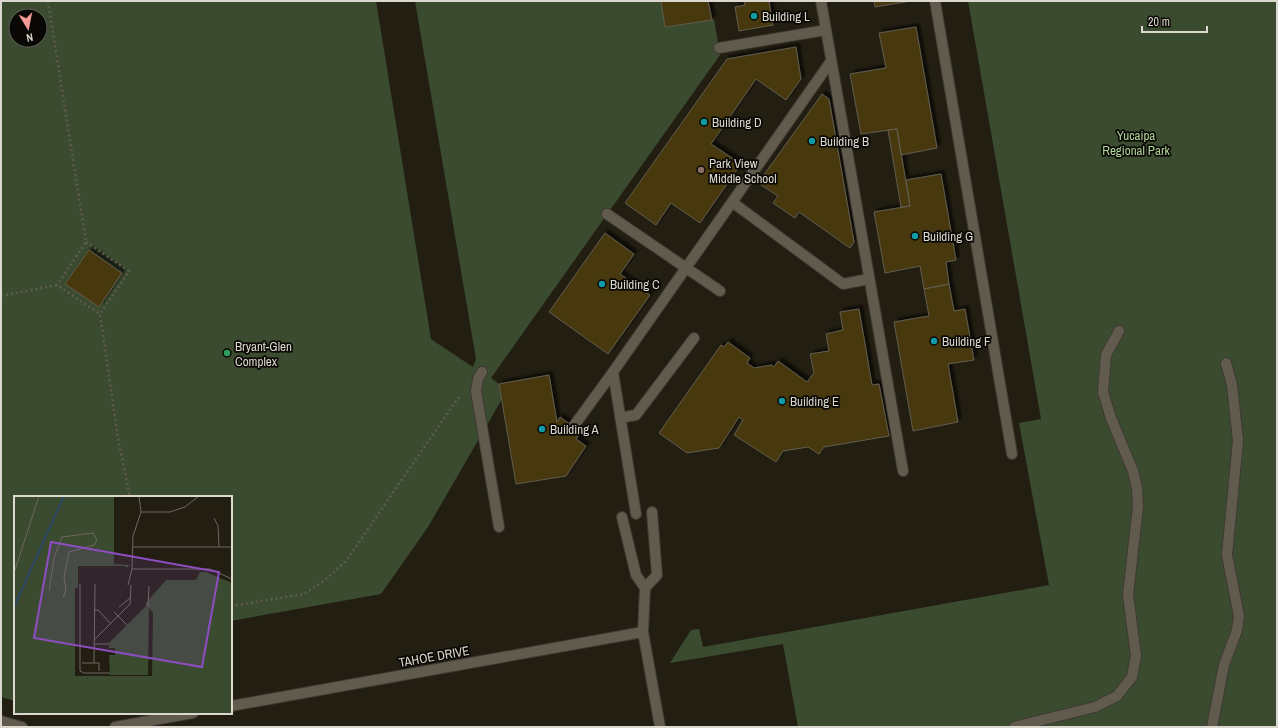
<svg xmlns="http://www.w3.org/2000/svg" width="1278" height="728" viewBox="0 0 1278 728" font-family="'Archivo Narrow',sans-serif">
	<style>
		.green { fill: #3a4b2f; fill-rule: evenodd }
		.building { fill: #473911; stroke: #615c4e; filter: url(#shadow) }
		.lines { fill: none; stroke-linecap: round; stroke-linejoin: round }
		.lane-casing { stroke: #3e3a33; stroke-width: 12 }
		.street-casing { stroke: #3e3a33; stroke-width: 12 }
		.path { stroke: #5f5b50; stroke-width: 2.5; stroke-dasharray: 2 3; stroke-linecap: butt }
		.lane { stroke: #615b4e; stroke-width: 10 }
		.street { stroke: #615b4e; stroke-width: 10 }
		.culture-dot { fill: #0f9aa8; stroke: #0a0804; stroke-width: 1.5 }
		.education-dot { fill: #8d6e63; stroke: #0a0804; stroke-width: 1.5 }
		.leisure-dot { fill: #2e9e5b; stroke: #0a0804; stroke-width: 1.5 }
		.labels { text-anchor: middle; stroke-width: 3.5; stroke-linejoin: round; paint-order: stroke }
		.poi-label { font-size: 13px; fill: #dbd8d0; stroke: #0a0804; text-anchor: start }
		.park-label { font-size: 13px; fill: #b0d599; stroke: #0a0804 }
		.street-label { font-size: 13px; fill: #dbd8d0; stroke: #0a0804 }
		.inset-river { fill: none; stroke: #2c4864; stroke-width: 2 }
		.inset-road { fill: none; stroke: #6d685e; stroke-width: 1 }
		.view { fill: #8e4ec2; fill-opacity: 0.15; stroke: #8e4ec2; stroke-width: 2 }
		.inset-edge { fill: none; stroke: #dbd8d0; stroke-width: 2 }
	</style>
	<defs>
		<filter id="shadow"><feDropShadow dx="3.5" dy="-3.5" stdDeviation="1" flood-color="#0009"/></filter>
	</defs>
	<rect width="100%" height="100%" fill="#231e12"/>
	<path class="green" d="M1,1H376L431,339L473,367L476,359L415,1H661L665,27L714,19L720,55L491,378L499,384L502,399L428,527L381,594L231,621V497H15V701L1,697ZM16,16H40V40H16Z
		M968,1H1277V727H798L783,644L670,663L691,630L699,629L703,647L1049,585L1019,423L1041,419Z"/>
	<path class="building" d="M661,1H708L712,20L665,27Z
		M744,1H769L773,25L739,31L735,7L745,5Z
		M874,1H911L875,7Z
		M916,27L937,148L901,155L897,129L861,134L850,74L886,68L879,33Z
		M796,47L801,79L786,100L756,79L711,144L741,164L700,223L671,203L656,225L625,203L727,59Z
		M822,94L829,99L854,242L850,248L799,212L795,218L773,203L778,196L758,183Z
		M897,129L910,206L901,207L888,130Z
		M941,174L956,260L946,262L949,284L924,289L920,266L885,273L874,212L910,206L906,180Z
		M605,233L634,254L620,274L650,295L608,354L549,312Z
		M89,250L122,273L99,307L65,284Z
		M949,284L954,311L965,309L974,360L948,364L958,422L913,431L894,322L929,316L924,289Z
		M859,309L872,385L879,384L889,436L824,447L819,454L808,447L783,451L776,462L734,435L743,420L739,417L719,448L687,453L659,433L721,345L724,347L728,342L750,358L747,363L754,368L772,365L774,367L778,361L807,382L814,373L810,354L829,351L826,334L843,330L840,312Z
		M549,375L557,422L560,417L581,432L576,439L586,446L566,476L516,484L499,384Z"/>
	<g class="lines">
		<defs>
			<path id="lane" d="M935,1L1012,454
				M482,372L478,379L476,391L499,527
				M622,517L636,575L645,588L643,632
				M645,588L657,575L652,512"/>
			<path id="street" d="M821,1L903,471
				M719,48L826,30
				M732,202L843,284L869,279
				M607,214L720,291
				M620,418L636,415L694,338
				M573,427L613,372
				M636,514L613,372L831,61
				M231,706L643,632L660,727
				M1,721L22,727
				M115,727L193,713
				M1014,727L1095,707L1117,696L1132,677L1136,656L1128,595L1138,506L1137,488L1133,471L1111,418L1103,392L1106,355L1119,331
				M1212,727L1224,665L1237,630L1239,616L1227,555L1238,441L1232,385L1226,363"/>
		</defs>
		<use href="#lane" class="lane-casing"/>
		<use href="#street" class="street-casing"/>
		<path class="path" d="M48,1L86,242L57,285
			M86,242L129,271L100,314
			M1,296L57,285L100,314L118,438L130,497
			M231,606L304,594L324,581L346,561L456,401L461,395"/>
		<use href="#lane" class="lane"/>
		<use href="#street" class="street"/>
	</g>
	<g class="culture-dot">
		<circle cx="754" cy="16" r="4"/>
		<circle cx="704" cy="122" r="4"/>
		<circle cx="812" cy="141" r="4"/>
		<circle cx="915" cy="236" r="4"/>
		<circle cx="602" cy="284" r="4"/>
		<circle cx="934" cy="341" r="4"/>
		<circle cx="782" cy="401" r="4"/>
		<circle cx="542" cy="429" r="4"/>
	</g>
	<circle class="education-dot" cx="701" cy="170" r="4"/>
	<circle class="leisure-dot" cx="227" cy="353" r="4"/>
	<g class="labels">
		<g class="poi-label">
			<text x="762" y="21">Building L</text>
			<text x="712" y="127">Building D</text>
			<text x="820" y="146">Building B</text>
			<text x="709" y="168">Park View<tspan x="709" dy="15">Middle School</tspan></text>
			<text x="923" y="241">Building G</text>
			<text x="610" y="289">Building C</text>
			<text x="942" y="346">Building F</text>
			<text x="235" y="351">Bryant-Glen<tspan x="235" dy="15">Complex</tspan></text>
			<text x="790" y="406">Building E</text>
			<text x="550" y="434">Building A</text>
		</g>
		<g class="park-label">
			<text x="1136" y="140">Yucaipa<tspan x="1136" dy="15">Regional Park</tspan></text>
		</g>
		<g class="street-label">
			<text transform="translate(434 656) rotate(-10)" y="5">TAHOE DRIVE</text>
		</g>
	</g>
	<g transform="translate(14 496)">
		<rect width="218" height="218" fill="#231e12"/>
		<path d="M0,0H100V68L116,69L112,72L111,70H64V92H61V180H138L139,117L135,112L134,179H96L95,159H101V152H95V147L132,110V107L152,84H182L186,76H192L218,87V218H0Z" fill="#3a4b2f"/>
		<path class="inset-river" d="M0,111L50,0"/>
		<path class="inset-road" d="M127,16H156L171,11L185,0M200,22L204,30L205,51M118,51H218M118,73H196L218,83M0,77L25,0M66,88V175L70,177H96M114,89L118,73L119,40L127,16L125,0M35,95L40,62L48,41L79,37L83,44L80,49L55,56L50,81L52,94L49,102M105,111L116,102M134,111L135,90M80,114H84L97,128M100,116L113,129M80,144L116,108L117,89M80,148H95M68,167H85V175M80,167L81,88"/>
		<path class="view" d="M37,46L205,76L188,171L20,142Z"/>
		<rect width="218" height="218" class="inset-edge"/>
	</g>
	<rect width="1278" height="728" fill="none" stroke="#dbd8d0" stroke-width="4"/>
	<g transform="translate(28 28) rotate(170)"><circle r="19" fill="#0a0804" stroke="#5e5b56"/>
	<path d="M0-3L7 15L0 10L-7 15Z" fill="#f59b97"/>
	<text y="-6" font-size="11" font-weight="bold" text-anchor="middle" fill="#dbd8d0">N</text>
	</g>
	<path d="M1142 26v6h65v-6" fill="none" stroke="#dbd8d0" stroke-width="2"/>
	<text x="1148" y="26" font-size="12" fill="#dbd8d0" stroke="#0a0804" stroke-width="3" paint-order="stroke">20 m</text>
</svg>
